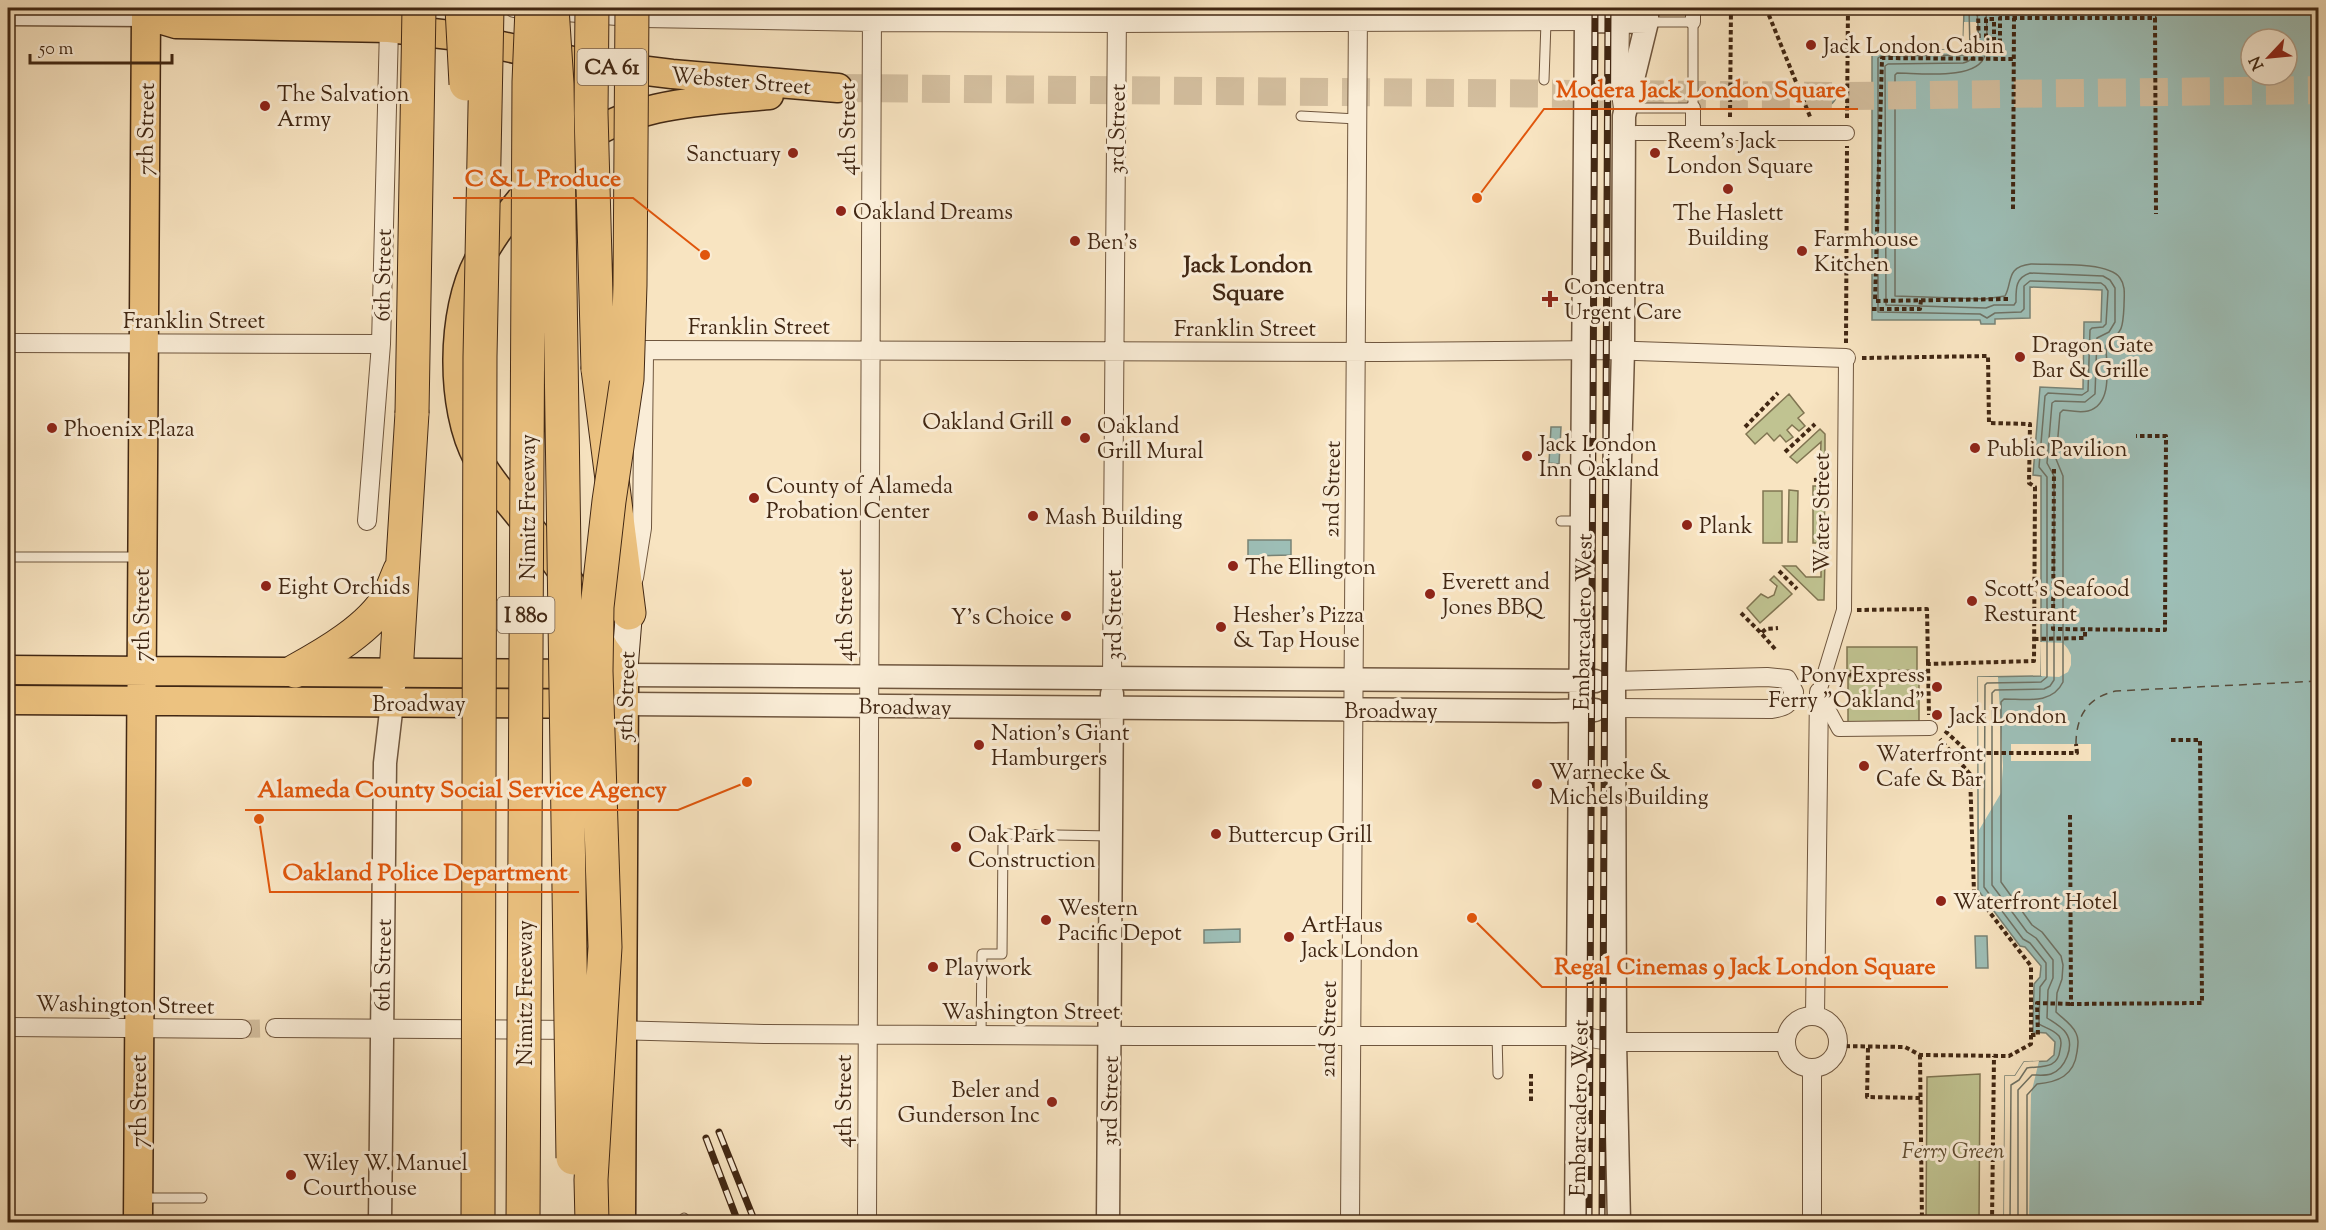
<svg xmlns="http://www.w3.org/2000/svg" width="2326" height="1230" viewBox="0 0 2326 1230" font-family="'Sorts Mill Goudy',serif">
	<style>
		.green { fill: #c0c391; stroke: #807552; stroke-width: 1.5 }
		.water { fill: #9dbeb6; stroke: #788275; stroke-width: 1.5; fill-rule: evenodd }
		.pier { fill: #f8e4c1 }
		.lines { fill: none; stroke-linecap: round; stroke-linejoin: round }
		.shore { stroke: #6f7264; stroke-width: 1.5 }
		.ferry { stroke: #584d3c; stroke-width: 1.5; stroke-dasharray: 8 6; stroke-linecap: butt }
		.minor-tunnel { stroke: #d3be9e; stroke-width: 18; stroke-dasharray: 18 9; stroke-linecap: butt }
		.primary-tunnel { stroke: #d3be9e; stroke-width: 28; stroke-dasharray: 28 14; stroke-linecap: butt }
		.service-casing { stroke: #6f563e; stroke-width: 11 }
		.pedestrian-casing { stroke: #6f563e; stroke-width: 16 }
		.minor-casing { stroke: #6f563e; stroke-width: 20 }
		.tertiary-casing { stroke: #6f563e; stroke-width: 25 }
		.secondary-casing { stroke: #412713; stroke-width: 28 }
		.primary-casing { stroke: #412713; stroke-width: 31 }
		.motorway-casing { stroke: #412713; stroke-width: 35 }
		.path { stroke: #412713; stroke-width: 4; stroke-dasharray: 4.5 3; stroke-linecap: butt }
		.service { stroke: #faedd7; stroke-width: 9 }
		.pedestrian { stroke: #faedd7; stroke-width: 14 }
		.minor { stroke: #faedd7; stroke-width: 18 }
		.tertiary { stroke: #faedd7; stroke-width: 22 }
		.secondary { stroke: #faedd7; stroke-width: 26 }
		.primary { stroke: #ecc280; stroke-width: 28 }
		.motorway { stroke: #ecc280; stroke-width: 33 }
		.rail-casing { stroke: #412713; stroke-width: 7 }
		.rail { stroke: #faedd7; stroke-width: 4.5; stroke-dasharray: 14; stroke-linecap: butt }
		.motorway-bridge-casing { stroke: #412713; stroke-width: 35; stroke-linecap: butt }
		.motorway-bridge { stroke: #ecc280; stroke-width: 33 }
		.poi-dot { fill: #8f2418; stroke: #faedd7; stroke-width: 2 }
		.labels { text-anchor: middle; stroke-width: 6; stroke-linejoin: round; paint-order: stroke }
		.shield { fill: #faedd7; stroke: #78624e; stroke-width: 1.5 }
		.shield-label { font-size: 21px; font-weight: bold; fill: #412713 }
		.poi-label { font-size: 22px; fill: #412713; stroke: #faedd7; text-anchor: start }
		.street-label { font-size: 22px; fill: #412713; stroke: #faedd7 }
		.park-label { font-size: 22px; font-style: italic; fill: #614e32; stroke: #faedd7 }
		.neighbourhood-label { font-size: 24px; font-weight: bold; fill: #412713; stroke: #faedd7 }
		.leader { fill: none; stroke: #e0560c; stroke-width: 2 }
		.callout-dot { fill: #e0560c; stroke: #faedd7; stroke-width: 2 }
		.callout-label { font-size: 24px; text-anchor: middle; font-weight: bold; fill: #e0560c; stroke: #faedd7; stroke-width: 6; stroke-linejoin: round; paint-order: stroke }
	</style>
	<rect width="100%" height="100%" fill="#f8e4c1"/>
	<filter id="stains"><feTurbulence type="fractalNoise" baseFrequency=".00333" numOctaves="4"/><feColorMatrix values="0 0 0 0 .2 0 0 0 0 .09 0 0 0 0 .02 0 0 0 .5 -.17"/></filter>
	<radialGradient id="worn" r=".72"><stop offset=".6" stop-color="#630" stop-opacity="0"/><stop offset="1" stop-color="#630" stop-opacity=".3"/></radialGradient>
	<path class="green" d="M1789,394L1804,413L1798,418L1805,426L1799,431L1792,425L1787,430L1793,437L1786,442L1780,435L1774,441L1767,433L1755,444L1746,434Z
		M1820,429L1825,434V471H1820L1821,442L1797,463L1790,457Z
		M1813,486H1825L1824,543H1813Z
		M1789,490L1798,491L1797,542H1788Z
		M1763,491H1782V543H1763Z
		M1813,559H1825L1824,600H1818L1783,566H1796L1806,577H1821V564L1813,563Z
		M1774,576L1792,594L1760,623L1747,608L1761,594L1768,598L1774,595L1777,586L1770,580Z
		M1847,647H1917V670L1847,671Z
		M1848,677H1919V721L1848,722Z
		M1980,1074L1979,1222H1926L1927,1077Z"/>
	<path class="water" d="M1964,8H2318V1222H2004L2005,1076H2015L2024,1062L2047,1061L2054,1055L2055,1042L2046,1033L2033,1032L2034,984L2040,977L2041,966L2025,947L2020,946L1978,890V677L2041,676V476L2033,475L2040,387L2083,389L2084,322H2101L2102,290L2030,287V318L1995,319V324H1981L1980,320H1872V50H1963ZM2251,39H2287V75H2251Z
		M1814 95a11 11 0 1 1 22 0a11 11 0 1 1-22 0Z
		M1551,427H1561L1559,464L1549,463Z
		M1248,540H1291V555L1248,556Z
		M1240,929V942L1204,943V930Z
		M1975,936H1987L1988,968H1976Z"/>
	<path class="pier" d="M1964,8H2152V13L1964,11Z
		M1964,22H1977V54L1890,52L1891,50H1963Z
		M2040,642L2063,643L2068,649L2071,655V665L2068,672L2059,677L2041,676Z
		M1978,677H1998L2003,766L2001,793L1979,830Z
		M2011,744H2091V761H2011Z
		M2039,1061L2031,1094L2029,1222H2004L2005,1076H2015L2024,1062Z"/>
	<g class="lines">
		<path class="shore" d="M1969,8L1970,49L1966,55L1881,56L1878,58V312L1980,314L1987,318L1995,313L2021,312L2024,309V286L2030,281L2101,283L2105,286L2108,291L2106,324L2103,327L2092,328L2090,330L2088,391L2082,395L2048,393L2045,396L2039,467L2047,477V677L2041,682L1987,683L1985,685L1984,887L2023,939L2030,943L2046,963V979L2040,987L2039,1024C2045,1028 2053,1029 2059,1036C2062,1041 2061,1045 2060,1050C2058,1069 2042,1066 2027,1068L2019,1080L2011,1085L2010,1222
			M1977,8C1977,25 1985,59 1963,63L1888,64L1885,66L1886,305L1986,308L1994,305H2014L2016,302C2016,289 2015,278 2030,273L2103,276L2110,280L2115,288V322L2109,332L2097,338L2095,394L2085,402L2055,401L2052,403L2047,463L2054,476V680L2050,686L2044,689L1995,690L1992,693V885L2027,932L2036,938L2053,960V978L2048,990L2047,1018C2053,1022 2061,1026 2066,1033C2075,1046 2065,1069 2051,1074C2045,1076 2038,1075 2032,1075L2018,1090V1222
			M1986,8C1986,22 1989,41 1985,55C1978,81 1919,73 1897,73L1895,75V296L1985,299L2005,296C2013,282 2005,267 2031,264C2051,265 2109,261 2120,278C2126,286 2124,296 2124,306C2123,328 2123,331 2106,345C2106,365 2114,404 2088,411C2080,413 2071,411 2063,410L2060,413L2056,459L2063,476V682C2052,705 2025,699 2004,699L2001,702V882L2032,925L2042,932L2061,956L2063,965L2062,979L2057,993L2056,1012C2062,1018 2072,1024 2076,1033C2079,1039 2078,1045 2077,1052C2074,1076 2058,1082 2037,1084L2027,1095V1222"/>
		<path class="ferry" d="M2076,744C2076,716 2088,697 2116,691L2318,681"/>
		<path class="minor-tunnel" d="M242,1029L275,1028"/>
		<path class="primary-tunnel" d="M838,88L1846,96L2318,90"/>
		<defs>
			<path id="service" d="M1544,80L1546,22
				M1628,108H1693V22H1647
				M1301,116L1357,119
				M1561,521H1580
				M8,557H140
				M981,1035L982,954H1002L1003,839L1009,834L1112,836
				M1497,1035L1498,1074
				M141,1198H202
				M684,1218L685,1222"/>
			<path id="pedestrian" d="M1693,22V8
				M1636,133H1847
				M1693,133V108
				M1819,692L1844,610L1846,358
				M1819,692L1839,729L1930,728"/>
			<path id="minor" d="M514,8L643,18L872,22L1117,23L1586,21
				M1620,21L1619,79L1623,108
				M8,343L381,344
				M644,350L1383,352L1606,350L1846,358
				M367,521L381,344L389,28
				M634,578L642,528L644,355
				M1112,678L1117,8
				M1614,681L1767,677L1787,679L1794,692C1789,705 1785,707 1771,709L1614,708
				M1786 1042a26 26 0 1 1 52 0a26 26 0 1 1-52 0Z
				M1815,1016L1819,692
				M8,1027L242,1029
				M275,1028L579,1030
				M613,1030L765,1034L1138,1036H1579L1615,1042H1786
				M1812,1068V1222
				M867,1222L872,8
				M1350,1222L1358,8"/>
			<path id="tertiary" d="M8,14L146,15
				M624,675L1595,681
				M624,704L1555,711L1595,710
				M380,1222L385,763L394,686
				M1108,1222L1112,694
				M1576,1222L1586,21L1647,22
				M1619,1222L1615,1042L1614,681L1623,350L1624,116L1647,22V9"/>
			<path id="secondary" d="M624,675L629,613"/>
			<path id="primary" d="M576,146C629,102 704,101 769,95
				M535,184C514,206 494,234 479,260C451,311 450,408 478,459C489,480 506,498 521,517C538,538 555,560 570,583
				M593,626L604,648L624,675
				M8,670L589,674
				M8,700L624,704
				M138,1222L146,15L176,24L389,28L450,35L582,63L672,74L838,88
				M621,1222L624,686"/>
			<path id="motorway" d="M598,369L629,613
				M295,671C326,654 371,628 389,596C393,588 396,579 400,570
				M396,673L412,413"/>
		</defs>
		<use href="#service" class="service-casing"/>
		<use href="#pedestrian" class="pedestrian-casing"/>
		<use href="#minor" class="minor-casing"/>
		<use href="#tertiary" class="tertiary-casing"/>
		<use href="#secondary" class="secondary-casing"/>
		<use href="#primary" class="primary-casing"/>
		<use href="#motorway" class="motorway-casing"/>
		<path class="path" d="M1766,8L1811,119
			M1978,11L1979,51H1986V19H1994V52H2000V18H2155L2156,214
			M1730,117L1731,8
			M1847,118L1848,8
			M2013,209L2014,18
			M2008,299L1875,301L1882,58L2014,59
			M1872,309H1920L1921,300
			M1846,343L1847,146
			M1862,358L1988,356L1989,423L2030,424L2029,483L2035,487L2034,661L1928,664L1929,715
			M1745,427L1778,393
			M1785,452L1815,424
			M2054,469L2053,629L2165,630L2166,436H2136
			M1814,480L1825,479
			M1813,551H1825
			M1779,571L1797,589
			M1857,610L1927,609L1928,664
			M1741,613L1761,633
			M2034,639L2085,638V629
			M1775,649L1761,633L1766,629L1778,628
			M1840,675L1928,672
			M1945,731L1968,752H1980
			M1979,753H2077L2076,744
			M2070,815L2071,1004L2202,1003L2200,740H2168
			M2031,1035H2038L2037,1003L2071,1004
			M1838,1046L1905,1047L1920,1055L2009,1056L2031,1044V966L1974,892L1970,774L1940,739
			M1868,1048L1867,1097L1921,1098
			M1920,1055L1922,1222
			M1531,1101V1072
			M1992,1222L1994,1056"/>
		<use href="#service" class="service"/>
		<use href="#pedestrian" class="pedestrian"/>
		<use href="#minor" class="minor"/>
		<use href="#tertiary" class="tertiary"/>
		<use href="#secondary" class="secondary"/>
		<use href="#primary" class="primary"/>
		<use href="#motorway" class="motorway"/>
		<defs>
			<path id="rail" d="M719,1132L755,1222
				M706,1138L738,1222
				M1589,1222L1595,8
				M1602,1222L1608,8"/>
		</defs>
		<use href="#rail" class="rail-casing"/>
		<use href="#rail" class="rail"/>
		<defs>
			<path id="motorway-bridge" d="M462,8L466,84
				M552,8L557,84L573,1158
				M592,8L591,113L598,369
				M412,413L419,8
				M478,1222L480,357L487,8
				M523,1222L529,82L532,8
				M592,1222L591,1180L605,947L596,671L597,607L609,501L627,379L630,285L632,8"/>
		</defs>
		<use href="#motorway-bridge" class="motorway-bridge-casing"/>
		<use href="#motorway-bridge" class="motorway-bridge"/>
	</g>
	<g class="poi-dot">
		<circle cx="1811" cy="45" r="6"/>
		<circle cx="265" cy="106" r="6"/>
		<circle cx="793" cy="153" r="6"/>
		<circle cx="1655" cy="153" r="6"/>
		<circle cx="1728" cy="189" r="6"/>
		<circle cx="841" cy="211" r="6"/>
		<circle cx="1075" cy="241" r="6"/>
		<circle cx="1802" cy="251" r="6"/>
		<path d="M1547 290h6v6h6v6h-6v6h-6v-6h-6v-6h6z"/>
		<circle cx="2020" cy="357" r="6"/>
		<circle cx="1066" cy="421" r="6"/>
		<circle cx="52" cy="428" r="6"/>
		<circle cx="1085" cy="438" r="6"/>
		<circle cx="1975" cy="448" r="6"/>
		<circle cx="1527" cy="456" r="6"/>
		<circle cx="754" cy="498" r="6"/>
		<circle cx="1033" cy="516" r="6"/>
		<circle cx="1687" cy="525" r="6"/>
		<circle cx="1233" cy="566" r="6"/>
		<circle cx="266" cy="586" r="6"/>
		<circle cx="1430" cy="594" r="6"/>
		<circle cx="1972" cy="601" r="6"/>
		<circle cx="1066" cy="616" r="6"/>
		<circle cx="1221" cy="627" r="6"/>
		<circle cx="1937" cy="687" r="6"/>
		<circle cx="1937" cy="715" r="6"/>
		<circle cx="979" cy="745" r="6"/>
		<circle cx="1864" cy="766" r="6"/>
		<circle cx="1537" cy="784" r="6"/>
		<circle cx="1216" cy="834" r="6"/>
		<circle cx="956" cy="847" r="6"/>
		<circle cx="1941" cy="901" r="6"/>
		<circle cx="1046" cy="920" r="6"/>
		<circle cx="1289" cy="937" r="6"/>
		<circle cx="933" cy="967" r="6"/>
		<circle cx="1052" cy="1102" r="6"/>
		<circle cx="291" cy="1175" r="6"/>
	</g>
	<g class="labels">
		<g class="shield">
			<rect x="577.5" y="49" width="69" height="36" rx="4.5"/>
			<rect x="497.5" y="597" width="57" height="36" rx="4.5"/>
		</g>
		<g class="shield-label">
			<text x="612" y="74">CA 61</text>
			<text x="526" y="622">I 880</text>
		</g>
		<g class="poi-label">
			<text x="1823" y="53">Jack London Cabin</text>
			<text x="277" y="101">The Salvation<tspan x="277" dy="25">Army</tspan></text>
			<text x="1667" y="148">Reem’s Jack<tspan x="1667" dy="25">London Square</tspan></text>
			<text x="781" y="161" text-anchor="end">Sanctuary</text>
			<text x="853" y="219">Oakland Dreams</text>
			<text x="1728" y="220" text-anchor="middle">The Haslett<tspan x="1728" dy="25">Building</tspan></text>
			<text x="1814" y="246">Farmhouse<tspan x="1814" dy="25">Kitchen</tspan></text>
			<text x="1087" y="249">Ben's</text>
			<text x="1564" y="294">Concentra<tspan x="1564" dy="25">Urgent Care</tspan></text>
			<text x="2032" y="352">Dragon Gate<tspan x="2032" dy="25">Bar &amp; Grille</tspan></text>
			<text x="1054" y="429" text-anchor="end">Oakland Grill</text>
			<text x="1097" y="433">Oakland<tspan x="1097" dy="25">Grill Mural</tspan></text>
			<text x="64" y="436">Phoenix Plaza</text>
			<text x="1539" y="451">Jack London<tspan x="1539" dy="25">Inn Oakland</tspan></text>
			<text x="1987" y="456">Public Pavilion</text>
			<text x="766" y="493">County of Alameda<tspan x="766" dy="25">Probation Center</tspan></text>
			<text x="1045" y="524">Mash Building</text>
			<text x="1699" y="533">Plank</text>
			<text x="1245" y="574">The Ellington</text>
			<text x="1442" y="589">Everett and<tspan x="1442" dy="25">Jones BBQ</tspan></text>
			<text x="278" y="594">Eight Orchids</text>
			<text x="1984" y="596">Scott's Seafood<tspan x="1984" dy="25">Resturant</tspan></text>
			<text x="1233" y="622">Hesher's Pizza<tspan x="1233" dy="25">&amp; Tap House</tspan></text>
			<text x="1054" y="624" text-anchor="end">Y's Choice</text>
			<text x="1925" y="682" text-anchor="end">Pony Express<tspan x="1925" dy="25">Ferry "Oakland"</tspan></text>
			<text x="1949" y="723">Jack London</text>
			<text x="991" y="740">Nation's Giant<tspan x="991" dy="25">Hamburgers</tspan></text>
			<text x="1876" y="761">Waterfront<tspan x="1876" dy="25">Cafe &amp; Bar</tspan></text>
			<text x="1549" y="779">Warnecke &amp;<tspan x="1549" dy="25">Michels Building</tspan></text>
			<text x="968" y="842">Oak Park<tspan x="968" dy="25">Construction</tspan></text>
			<text x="1228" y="842">Buttercup Grill</text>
			<text x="1953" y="909">Waterfront Hotel</text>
			<text x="1058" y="915">Western<tspan x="1058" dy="25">Pacific Depot</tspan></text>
			<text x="1301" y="932">ArtHaus<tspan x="1301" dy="25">Jack London</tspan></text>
			<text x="945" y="975">Playwork</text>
			<text x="1040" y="1097" text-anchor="end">Beler and<tspan x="1040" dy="25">Gunderson Inc</tspan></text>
			<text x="303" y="1170">Wiley W. Manuel<tspan x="303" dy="25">Courthouse</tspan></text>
		</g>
		<g class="street-label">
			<text transform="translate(741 80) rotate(5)" y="8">Webster Street</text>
			<text transform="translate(145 129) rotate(-89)" y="8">7th Street</text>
			<text transform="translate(847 129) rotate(-90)" y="8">4th Street</text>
			<text transform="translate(1116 129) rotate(-89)" y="8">3rd Street</text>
			<text transform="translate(382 275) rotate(-89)" y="8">6th Street</text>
			<text x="194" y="328">Franklin Street</text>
			<text x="759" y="334">Franklin Street</text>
			<text x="1245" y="336">Franklin Street</text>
			<text transform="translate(1331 489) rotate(-89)" y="8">2nd Street</text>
			<text transform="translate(527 507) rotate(-90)" y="8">Nimitz Freeway</text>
			<text transform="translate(1821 513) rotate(-90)" y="8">Water Street</text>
			<text transform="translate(141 615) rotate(-90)" y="8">7th Street</text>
			<text transform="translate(844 615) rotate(-90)" y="8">4th Street</text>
			<text transform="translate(1113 615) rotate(-90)" y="8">3rd Street</text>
			<text transform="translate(1582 622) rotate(-89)" y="8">Embarcadero West</text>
			<text transform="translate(625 696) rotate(-88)" y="8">5th Street</text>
			<text x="419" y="711">Broadway</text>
			<text transform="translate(905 706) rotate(1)" y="8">Broadway</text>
			<text x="1391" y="718">Broadway</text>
			<text transform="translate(382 965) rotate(-89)" y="8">6th Street</text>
			<text transform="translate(524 993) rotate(-90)" y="8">Nimitz Freeway</text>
			<text transform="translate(125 1004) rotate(1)" y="8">Washington Street</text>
			<text x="1031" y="1019">Washington Street</text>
			<text transform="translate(1327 1029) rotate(-89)" y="8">2nd Street</text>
			<text transform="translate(138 1101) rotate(-90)" y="8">7th Street</text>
			<text transform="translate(843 1101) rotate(-90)" y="8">4th Street</text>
			<text transform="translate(1109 1101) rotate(-89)" y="8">3rd Street</text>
			<text transform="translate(1578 1108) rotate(-89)" y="8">Embarcadero West</text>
		</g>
		<g class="park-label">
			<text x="1953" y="1158">Ferry Green</text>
		</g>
		<g class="neighbourhood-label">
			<text x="1248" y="272">Jack London<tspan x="1248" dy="28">Square</tspan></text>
		</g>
	</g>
	<path class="leader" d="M1477 198L1544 109H1858M705 255L633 198H453M747 782L678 810H245M259 819L270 892H579M1472 918L1542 987H1948"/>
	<g class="callout-dot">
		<circle cx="1477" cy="198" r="6"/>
		<circle cx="705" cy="255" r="6"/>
		<circle cx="747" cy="782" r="6"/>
		<circle cx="259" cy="819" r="6"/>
		<circle cx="1472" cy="918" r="6"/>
	</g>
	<g class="callout-label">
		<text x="1701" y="97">Modera Jack London Square</text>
		<text x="543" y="186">C &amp; L Produce</text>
		<text x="462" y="797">Alameda County Social Service Agency</text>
		<text x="425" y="880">Oakland Police Department</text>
		<text x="1745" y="974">Regal Cinemas 9 Jack London Square</text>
	</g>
	<rect width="2326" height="1230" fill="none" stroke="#f8e4c1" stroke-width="30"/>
	<rect x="9" y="9" width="2308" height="1212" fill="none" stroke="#412713" stroke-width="3"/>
	<rect x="15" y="15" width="2296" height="1200" fill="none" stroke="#412713" stroke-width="1.5"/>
	<g transform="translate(2269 57) rotate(244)"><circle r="28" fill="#faedd7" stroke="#b09e89" stroke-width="1.5"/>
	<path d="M0-4.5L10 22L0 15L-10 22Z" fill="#8f2418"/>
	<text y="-9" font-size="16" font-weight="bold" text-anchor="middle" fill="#412713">N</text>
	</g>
	<path d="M30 54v9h142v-9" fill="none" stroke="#412713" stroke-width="3"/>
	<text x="39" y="54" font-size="18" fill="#412713" stroke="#faedd7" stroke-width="4.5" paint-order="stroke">50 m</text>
	<rect width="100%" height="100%" filter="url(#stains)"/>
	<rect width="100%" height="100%" fill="url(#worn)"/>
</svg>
